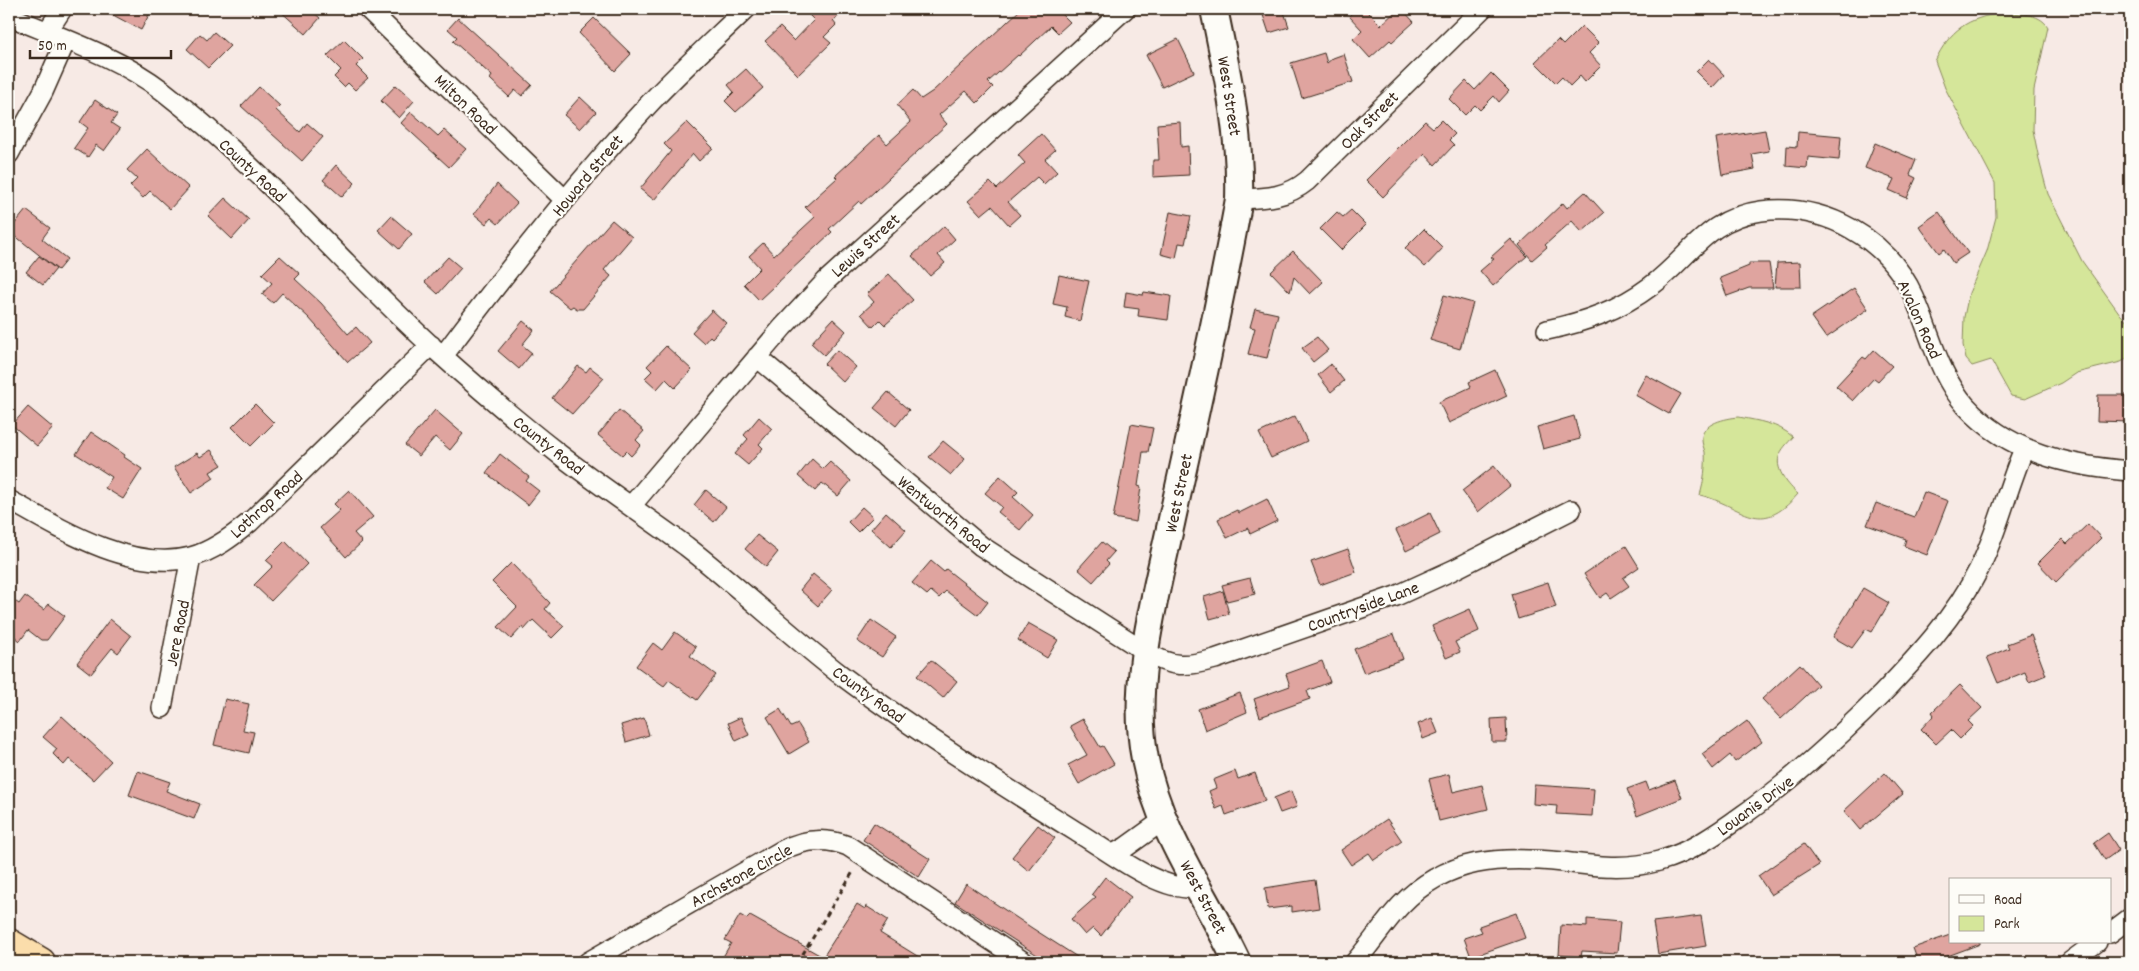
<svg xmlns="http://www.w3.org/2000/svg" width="2139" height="971" viewBox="0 0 2139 971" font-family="Dekko,sans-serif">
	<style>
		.green { fill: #d5e69a; stroke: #88885c }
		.building { fill: #dfa49f; stroke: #3b2a1e }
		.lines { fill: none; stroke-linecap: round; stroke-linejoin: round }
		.minor-casing { stroke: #3b2a1e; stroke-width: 22 }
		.secondary-casing { stroke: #3b2a1e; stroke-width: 30 }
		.motorway-casing { stroke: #3b2a1e; stroke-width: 31 }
		.path { stroke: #3b2a1e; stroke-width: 3; stroke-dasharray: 5 4; stroke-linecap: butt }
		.minor { stroke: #fdfcf7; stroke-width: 19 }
		.secondary { stroke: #fdfcf7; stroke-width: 26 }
		.motorway { stroke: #fbddab; stroke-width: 28 }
		.labels { text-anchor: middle; stroke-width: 4.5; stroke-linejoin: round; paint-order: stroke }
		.street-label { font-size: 18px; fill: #3b2a1e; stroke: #fdfcf7 }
	</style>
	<rect width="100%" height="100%" fill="#f7eae5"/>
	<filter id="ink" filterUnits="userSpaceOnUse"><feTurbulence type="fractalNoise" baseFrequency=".02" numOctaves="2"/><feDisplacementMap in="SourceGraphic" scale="10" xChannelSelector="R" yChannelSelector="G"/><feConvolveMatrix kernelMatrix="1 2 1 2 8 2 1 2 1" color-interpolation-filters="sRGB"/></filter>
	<g filter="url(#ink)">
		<path class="green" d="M2002,13C2018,14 2039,12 2048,27L2034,90L2033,130L2040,164L2048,194L2082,261L2120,314L2130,325V357L2121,362L2076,373L2061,383L2025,399L2011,396L1991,360L1972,366L1966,359L1963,345L1964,317L1969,293L1987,251L1996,217L1995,183L1945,88L1935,61C1950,30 1967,18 2002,13Z
			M1739,417C1758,421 1778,423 1793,437C1788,443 1781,449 1779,457C1775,470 1789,486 1798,494C1759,539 1744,506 1700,495C1704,482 1706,465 1705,452C1704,448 1702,444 1702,440C1700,423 1727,418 1739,417Z"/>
		<path class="building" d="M102,9H152L141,30Z
			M278,9H310L320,18L306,34Z
			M803,9H846L833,21L836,25L824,37L831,43L798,75L765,41L780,27L794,41L814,20Z
			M1021,9H1057L1070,22L1058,33L1051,26L1019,56L1018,55L988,82L993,87L977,103L966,91L939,115L947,124L861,204L859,201L829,229L832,232L759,300L744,284L760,268L749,256L763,243L774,255L815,217L805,207L837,178L835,176L879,135L887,144L911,122L897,105L913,90L921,99L933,91Z
			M1261,9H1283L1289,27L1269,33Z
			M1356,9H1365L1381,25L1398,9H1402L1414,22L1392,42L1390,40L1370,58L1353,39L1362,30L1349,16Z
			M458,18L532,85L522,96L515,90L509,97L490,79L492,76L453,41L457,37L448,29Z
			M594,18L631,54L615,71L579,33Z
			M1582,26L1599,43L1589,53L1601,66L1585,82L1580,76L1570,86L1562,77L1556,83L1535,62L1558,40L1563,45Z
			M214,32L230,46L208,68L187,49L200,34L207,40Z
			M1178,39L1194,72L1162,87L1146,55Z
			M344,40L363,59L356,66L368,78L355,90L348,83L344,87L334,77L341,70L327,56Z
			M1324,53L1327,63L1333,58L1344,54L1353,82L1302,98L1291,63Z
			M1709,59L1724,75L1712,88L1696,72Z
			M746,69L763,88L736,112L725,101L734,92L728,85Z
			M1491,73L1509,91L1499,102L1494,96L1480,110L1475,105L1465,115L1449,99L1466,81L1475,90Z
			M396,85L414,101L399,118L381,101Z
			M259,87L280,106L276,110L300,132L307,123L323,137L302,161L241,106Z
			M580,97L596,112L580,129L564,115Z
			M95,100L117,115L111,123L120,129L104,151L96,145L88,157L74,148L88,128L80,122Z
			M411,112L438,136L444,130L466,149L449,167L401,123Z
			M1441,120L1455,134L1449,140L1454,145L1435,165L1425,154L1383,197L1366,180L1425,121L1433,128Z
			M687,122L713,148L699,161L693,154L654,200L640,189L671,151L664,144Z
			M1180,122L1181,147L1188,146L1189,175L1153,177V160H1159L1157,124Z
			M1765,130L1769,151L1752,154L1755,169L1722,175L1716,138Z
			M1798,132L1841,136L1839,160L1808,157L1807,168L1786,166L1787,146L1797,147Z
			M1041,134L1055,150L1045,159L1057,172L1044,184L1037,177L1008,202L1020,215L1009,225L992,206L981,215L968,201L990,182L997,189L1025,163L1018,155Z
			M1875,143L1916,160L1910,175L1916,178L1907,198L1889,190L1894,179L1865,168Z
			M147,149L189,188L170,209L150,191L143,198L130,186L137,179L127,170Z
			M336,165L355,183L342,197L323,180Z
			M497,184L517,203L498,224L491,218L486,224L474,214Z
			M1585,192L1604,213L1582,232L1572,221L1545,245L1547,247L1532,260L1519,245L1563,203L1567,208Z
			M225,198L249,220L232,239L208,216Z
			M26,210L50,228L42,239L67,259L58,270L9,231Z
			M1351,210L1366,225L1341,250L1320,229L1337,212L1343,217Z
			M1170,212L1191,216L1185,244L1179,243L1176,258L1161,254Z
			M1939,212L1968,253L1953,263L1944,249L1939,253L1919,226Z
			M391,216L412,234L399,249L378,230Z
			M612,220L632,237L604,270L611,276L583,309H577L573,306L570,308L550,291Z
			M944,226L955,239L938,255L945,263L930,276L912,256Z
			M1424,229L1443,248L1425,267L1405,248Z
			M1511,239L1527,256L1493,286L1480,271L1494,259L1491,257Z
			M1293,251L1323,282L1310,294L1294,277L1290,292L1271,272Z
			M39,256L56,269L43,285L26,272Z
			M280,256L300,274L295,279L321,303L348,334L356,327L370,343L348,362L309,318L282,293L273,303L262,294L272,283L262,274Z
			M448,257L461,268L438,294L425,282Z
			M1800,262L1801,287H1775L1777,263Z
			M1749,263H1769L1773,288H1749L1727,296L1720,278L1749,266Z
			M889,274L913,300L885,325L880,320L873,327L861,314L874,302L867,294Z
			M1059,275L1089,281L1080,321L1065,317L1067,307L1053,304Z
			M1854,288L1868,309L1826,338L1811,317Z
			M1126,292L1143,295L1144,292L1171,296L1168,320L1138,316L1139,309L1124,307Z
			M1444,295L1473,303L1460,349L1430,340Z
			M1255,309L1278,314L1267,358L1248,354L1255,328L1250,327Z
			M712,310L726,323L712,338L710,336L704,343L692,332Z
			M833,319L846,331L824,355L811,343Z
			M523,321L534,330L522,345L532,353L519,369L498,351Z
			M1317,337L1328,350L1313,362L1302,348Z
			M666,346L692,370L675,388L666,379L657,389L645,378L652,371L647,366Z
			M837,350L856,367L843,382L824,364Z
			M1874,350L1892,366L1878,381L1874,378L1853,401L1836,386L1863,357L1866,359Z
			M1331,364L1344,381L1331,392L1318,375Z
			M578,366L586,372L590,367L604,378L572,414L552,398Z
			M1495,370L1507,396L1449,423L1439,402L1471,387L1469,382Z
			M1646,375L1681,394L1669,414L1635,395Z
			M888,392L909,410L896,426L874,408Z
			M2098,395H2130V422L2097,421Z
			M255,404L274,423L251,446L232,427Z
			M28,407L53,428L37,446L12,425Z
			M435,410L463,434L450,450L435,437L419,456L405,445Z
			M619,410L644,431L636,440L641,445L631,456L626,451L622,455L598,435Z
			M1295,416L1307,441L1271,458L1259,433Z
			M1574,416L1580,439L1543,449L1537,427Z
			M759,417L772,429L759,444L763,448L748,465L735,454L748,439L744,435Z
			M1131,424L1153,428L1148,452H1143L1138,486L1141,487L1136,522L1113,518Z
			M91,432L125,455L124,457L142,469L123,499L105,488L112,477L76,454Z
			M943,441L965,459L951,475L929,457Z
			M211,450L222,465L210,472L214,478L191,493L174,467L197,453L200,457Z
			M500,454L529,477L526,481L539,491L528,505L486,473Z
			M812,459L823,469L830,462L851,481L838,496L822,483L815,491L798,476Z
			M1494,466L1510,486L1478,512L1462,491Z
			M1000,476L1018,492L1013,497L1033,515L1020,530L998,512L1002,507L985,493Z
			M349,490L373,517L354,533L362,542L346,557L320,528L340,510L334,504Z
			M706,490L726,507L714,522L694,505Z
			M1924,492L1948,501L1927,555L1904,546L1906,539L1867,525L1876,503L1914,517Z
			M1267,499L1277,521L1250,534L1248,528L1227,538L1218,519L1237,510L1239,513Z
			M862,507L873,517L858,532L848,522Z
			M886,512L906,530L891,547L871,529Z
			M1430,513L1440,534L1406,551L1396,530Z
			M2088,524L2101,538L2056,582L2038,563L2062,539L2067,544Z
			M757,535L778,552L766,567L745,549Z
			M285,541L307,564L271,601L254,585L273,566L266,560Z
			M1102,542L1114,552L1106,561L1109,564L1093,582L1078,569Z
			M1626,546L1639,567L1623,578L1629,586L1611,598L1607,593L1600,598L1584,574Z
			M1348,549L1356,572L1320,585L1311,562Z
			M931,561L944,572L946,569L988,602L978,615L946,591L939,598L931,591L927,595L912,583Z
			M511,563L550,603L545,609L564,626L552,638L533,620L524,630L522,627L511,639L498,627L517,607L492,582Z
			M813,574L832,590L818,606L800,590Z
			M1250,578L1255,594L1227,601L1222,585Z
			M1548,582L1556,607L1518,619L1511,594Z
			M1863,588L1889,603L1872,632L1866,629L1852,648L1833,637Z
			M1223,591L1229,614L1210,619L1204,597Z
			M25,596L44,610L49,604L65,616L47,640H41L28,630L20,641L9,632V597L19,604Z
			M1470,609L1479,631L1455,642L1460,652L1446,658L1432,626Z
			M110,619L131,636L118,653L112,648L91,674L77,663Z
			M871,620L896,637L882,657L857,641Z
			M1028,623L1058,640L1047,658L1018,640Z
			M675,632L696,647L690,656L716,675L697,700L669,680L664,686L636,666L653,643L662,650Z
			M1394,634L1403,659L1364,673L1354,649Z
			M2031,635L2046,675L2029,682L2025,672L1998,683L1987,657L2009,648L2007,644Z
			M931,660L957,681L943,698L917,676Z
			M1322,661L1330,682L1307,691L1310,699L1260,717L1254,699L1290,686L1286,674Z
			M1800,664L1818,685L1781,719L1762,699Z
			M1960,685L1982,708L1968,721L1973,726L1960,739L1951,730L1936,744L1921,729L1934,715L1932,712Z
			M1240,693L1247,712L1205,730L1198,709Z
			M225,699L249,704L243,730L254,732L249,753L214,745Z
			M780,709L791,727L798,724L809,742L789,754L767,717Z
			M62,716L111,761L93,780L69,759L64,765L53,754L57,749L43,737Z
			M741,717L749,735L736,741L728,723Z
			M644,718L649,735L626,742L621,725Z
			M1432,718L1438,733L1423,739L1418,724Z
			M1506,718L1507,742H1492L1491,719Z
			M1083,719L1100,747L1103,746L1114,764L1079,784L1068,765L1087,755L1070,726Z
			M1747,721L1762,742L1735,762L1730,755L1713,769L1702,754Z
			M138,771L170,782L166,791L200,804L194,819L129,795Z
			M1235,771L1238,779L1255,773L1265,801L1226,815L1223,806L1216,809L1209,791L1216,788L1213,780Z
			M1885,773L1903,794L1860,830L1844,811Z
			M1449,774L1453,792L1482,785L1488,809L1439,821L1429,779Z
			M1675,780L1682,798L1637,816L1627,789L1646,782L1649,790Z
			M1534,785L1594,789L1592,816L1556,814L1557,806L1533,804Z
			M1291,791L1297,807L1280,813L1274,798Z
			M1387,819L1402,841L1374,860L1369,853L1351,865L1341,850Z
			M874,823L930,859L919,877L863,840Z
			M1038,825L1055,838L1029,871L1012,857Z
			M2108,833L2119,850L2105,860L2094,843Z
			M1804,844L1819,865L1771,895L1758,876Z
			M1105,877L1131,897L1101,936L1093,928L1085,935L1071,919L1096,897L1092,894Z
			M1315,880L1319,908L1292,912V906L1268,909L1265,888Z
			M966,884L1032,928L1085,962H1048L955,902Z
			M857,904L865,909L866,906L888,920L880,933L927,962H720L731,943L725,940L740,915L747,919L750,916L823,957Z
			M1516,913L1525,938L1471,957L1464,938L1482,932L1479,926Z
			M1701,916L1706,946L1658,954L1653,922Z
			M1587,919L1620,922L1617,953L1582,951L1581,957L1559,955L1561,925L1587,927Z
			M1950,935V942H1980V944L1945,957L1947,962H1918L1913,948Z"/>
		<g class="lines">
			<defs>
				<path id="minor" d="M368,9L565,200
					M9,16C61,38 117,56 163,91C264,169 345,268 439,353C478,388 518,422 559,454C600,486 644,515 686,546C739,587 788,634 841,675C917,732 997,782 1077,832C1109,851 1159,892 1197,888
					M47,32L62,9
					M9,154L43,92L66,40
					M1239,199C1265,198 1286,198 1307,181L1482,9
					M1547,330C1585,322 1619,310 1651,286C1689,258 1707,218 1761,211C1825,203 1887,238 1914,297C1931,334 1938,374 1966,406C2009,453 2069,466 2130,471
					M443,356C508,269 575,184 649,104C680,71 714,40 746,9
					M757,357L981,546L1146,652C1172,668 1186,667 1215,659L1396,596L1453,570L1571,510
					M9,500C59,528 131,573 191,557C213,551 232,537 250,522L431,345
					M631,506L783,327L826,281L1125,9
					M162,708L191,557
					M1113,854L1126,847L1165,819
					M2110,933L2130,918
					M588,962L781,851C803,839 825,837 848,846L1024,962
					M1355,962C1371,944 1384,923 1401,905C1447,857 1501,856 1563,862C1595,866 1627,870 1659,861C1689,853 1717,834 1743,815C1793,780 1837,739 1881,695C1917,657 1955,617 1979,569C1998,531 2007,488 2024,449
					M2070,962L2097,942"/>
				<path id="secondary" d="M1214,9C1227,72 1241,134 1239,199C1220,306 1195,413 1172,519C1156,595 1130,682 1145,759C1159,833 1206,896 1237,962"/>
				<path id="motorway" d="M9,943L41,962"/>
			</defs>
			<use href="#minor" class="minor-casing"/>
			<use href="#secondary" class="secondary-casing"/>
			<use href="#motorway" class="motorway-casing"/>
			<path class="path" d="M798,962L853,872"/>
			<use href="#minor" class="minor"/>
			<use href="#secondary" class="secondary"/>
			<use href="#motorway" class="motorway"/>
		</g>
	</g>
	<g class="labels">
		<g class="street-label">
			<text transform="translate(1230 96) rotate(81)" y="6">West Street</text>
			<text transform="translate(466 104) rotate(44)" y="6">Milton Road</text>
			<text transform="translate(1369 120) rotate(-45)" y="6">Oak Street</text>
			<text transform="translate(253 170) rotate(43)" y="6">County Road</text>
			<text transform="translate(587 175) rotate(-50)" y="6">Howard Street</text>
			<text transform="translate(865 245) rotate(-42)" y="6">Lewis Street</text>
			<text transform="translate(1920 319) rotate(66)" y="6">Avalon Road</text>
			<text transform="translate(549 445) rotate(38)" y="6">County Road</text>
			<text transform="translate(1178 493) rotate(-78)" y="6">West Street</text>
			<text transform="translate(266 504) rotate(-42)" y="6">Lothrop Road</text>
			<text transform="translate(944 514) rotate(39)" y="6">Wentworth Road</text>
			<text transform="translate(1363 606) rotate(-20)" y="6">Countryside Lane</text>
			<text transform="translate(177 633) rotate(-79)" y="6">Jere Road</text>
			<text transform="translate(869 694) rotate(36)" y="6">County Road</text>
			<text transform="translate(1755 805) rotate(-36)" y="6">Louanis Drive</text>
			<text transform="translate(741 875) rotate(-29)" y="6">Archstone Circle</text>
			<text transform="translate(1204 897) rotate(62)" y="6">West Street</text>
		</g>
	</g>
	<rect width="2139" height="971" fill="none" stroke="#fdfcf7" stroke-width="30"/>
	<rect x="15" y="15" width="2109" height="941" fill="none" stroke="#3b2a1e" stroke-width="2" filter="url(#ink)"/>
	<rect x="1949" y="878" width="162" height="65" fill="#fdfcf7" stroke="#afa8a0"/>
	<rect x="1959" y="895" width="25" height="8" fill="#fdfcf7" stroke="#afa8a0"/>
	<text x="1994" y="904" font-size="15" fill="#3b2a1e">Road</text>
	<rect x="1959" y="916" width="25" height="15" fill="#d5e69a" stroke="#afa8a0"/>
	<text x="1994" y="928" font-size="15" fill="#3b2a1e">Park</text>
	<path d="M30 50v8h141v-8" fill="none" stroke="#3b2a1e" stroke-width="2.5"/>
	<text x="38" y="50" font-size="15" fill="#3b2a1e" stroke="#fdfcf7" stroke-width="4" paint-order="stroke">50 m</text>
</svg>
